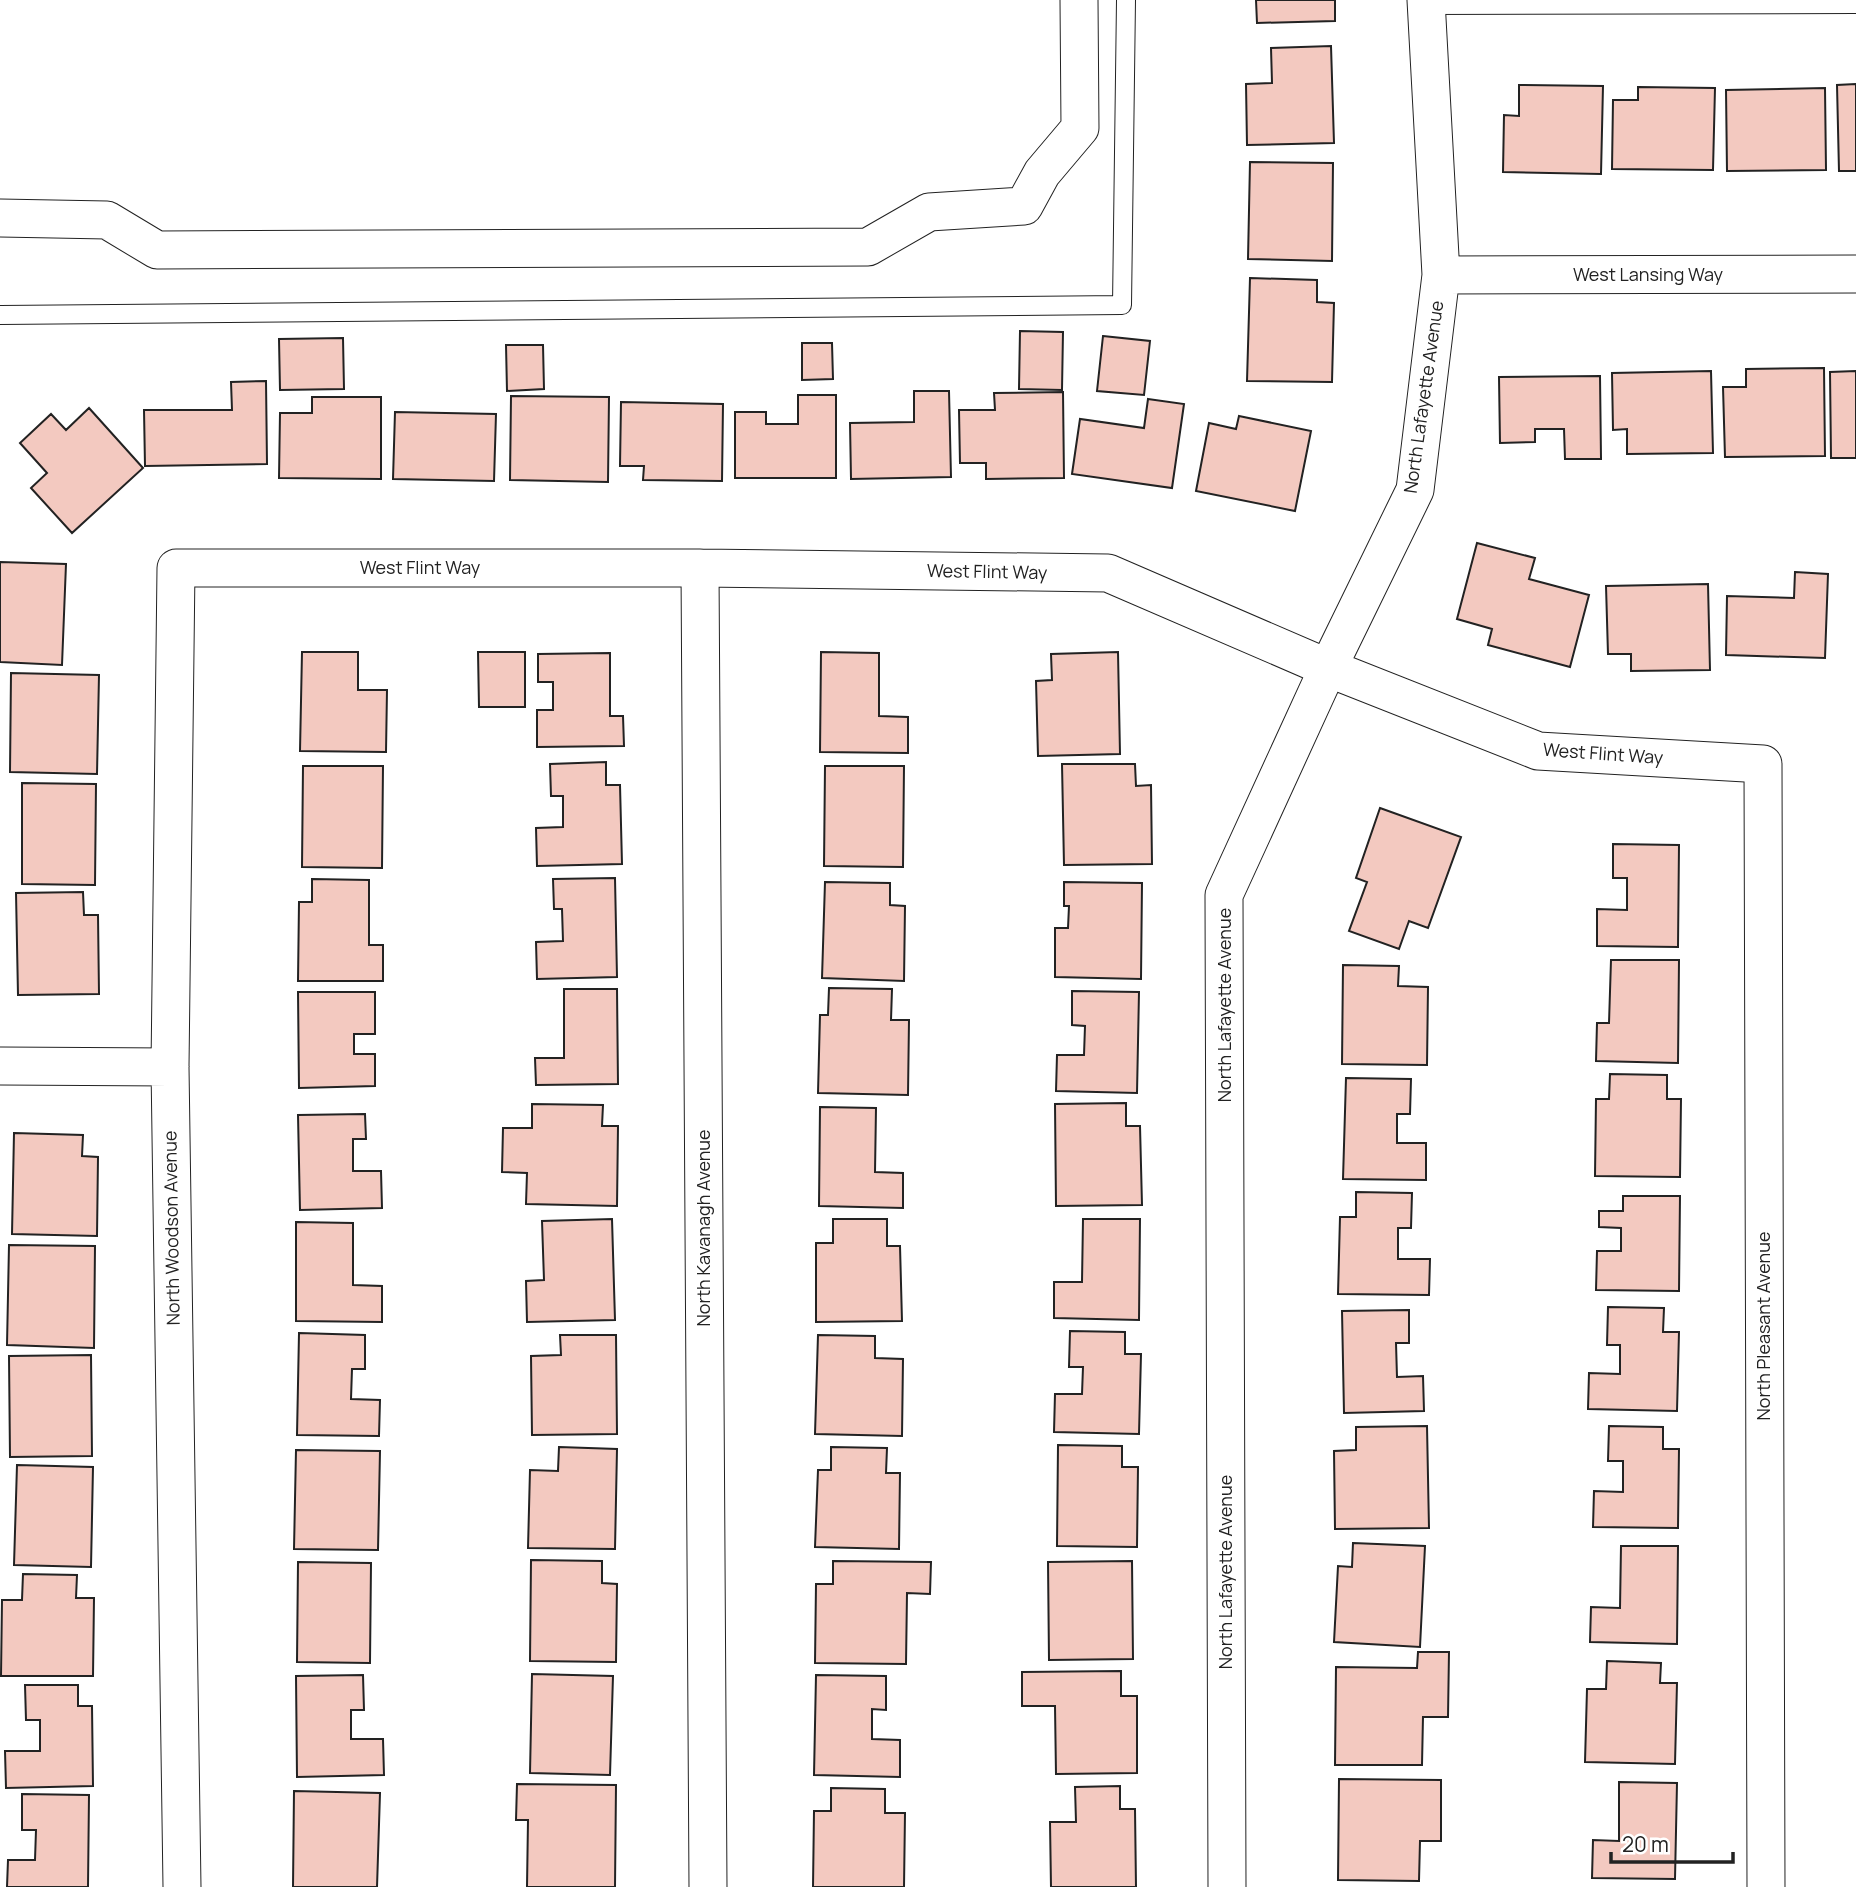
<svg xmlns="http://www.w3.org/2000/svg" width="1856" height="1887" viewBox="0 0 1856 1887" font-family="Manrope,sans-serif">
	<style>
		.building { fill: #f3c9c0; stroke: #222; stroke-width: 2 }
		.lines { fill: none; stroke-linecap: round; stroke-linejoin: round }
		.lane-casing { stroke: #222; stroke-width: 20 }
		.street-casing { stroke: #222; stroke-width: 39 }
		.lane { stroke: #fff; stroke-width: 18 }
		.street { stroke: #fff; stroke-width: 37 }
		.labels { text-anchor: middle; stroke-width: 5; stroke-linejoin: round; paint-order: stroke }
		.street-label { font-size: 18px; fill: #222; stroke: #fff }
	</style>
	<rect width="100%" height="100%" fill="#fff"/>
	<path class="building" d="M1256,0H1335V21L1257,23Z
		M1331,46L1334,143L1247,145L1246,84L1272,83L1271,48Z
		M1856,84V171H1839L1837,85Z
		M1519,85L1603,86L1601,174L1503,172L1504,115L1519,116Z
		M1638,87L1715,88L1713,170L1612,169L1613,100H1638Z
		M1825,88L1826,170L1727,171L1726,90Z
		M1250,162L1333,163L1332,261L1248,259Z
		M1250,278L1317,280V302L1334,303L1332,382L1247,381Z
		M1020,331L1063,332L1062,390L1019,389Z
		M1103,336L1150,341L1144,395L1097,391Z
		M343,338L344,389L280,390L279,339Z
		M802,343H832L833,379L802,380Z
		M506,345H543L544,389L507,391Z
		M1824,368L1825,456L1725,457L1723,387H1746V369Z
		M1711,371L1713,453L1627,454V429L1613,430L1612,373Z
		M1856,371V458H1831L1830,372Z
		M1600,376L1601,459H1565L1564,429H1535V442L1500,443L1499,377Z
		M266,381L267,464L145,466L144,410H232L231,382Z
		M914,391H949L951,477L851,479L850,423L914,422Z
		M1063,392L1064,478L986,479V463H960L959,410H995L994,393Z
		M798,395H836V478H735V412H766V424H798Z
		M511,396L609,397L608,482L510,480Z
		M312,397H381V479L279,478L280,413H312Z
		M1148,399L1184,404L1172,488L1072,474L1080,419L1144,428Z
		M621,402L723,404L722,481L643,480L644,466H620Z
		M89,408L143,468L72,533L31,488L47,473L20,443L51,414L66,430Z
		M395,412L496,414L494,481L393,479Z
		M1239,416L1311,431L1295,511L1196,491L1209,423L1236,429Z
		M1477,543L1535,558L1529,579L1589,595L1570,667L1488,645L1492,629L1457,619Z
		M0,562L66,564L62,665L0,662Z
		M1795,572L1828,574L1825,658L1726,655L1727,596L1794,598Z
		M1708,584L1710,670L1631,671V654H1608L1606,586Z
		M302,652H358V690H387L386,752L300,751Z
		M478,652H525V707H479Z
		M821,652L879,653V716L908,717V753L820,752Z
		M1118,652L1120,754L1038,756L1036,681L1052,680L1051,654Z
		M610,653V716H623L624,746L537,747V710H553V682H538V654Z
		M11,673L99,675L97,774L10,772Z
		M606,762V785H620L622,864L537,866L536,828L563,827V796H551L550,764Z
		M1062,764H1135L1136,786L1151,785L1152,864L1064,865Z
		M303,766H383L382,868L302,867Z
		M825,766H904L903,867L824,866Z
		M22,783L96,784L95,885L22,884Z
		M1380,808L1461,837L1428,928L1409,921L1399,949L1349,931L1367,882L1356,878Z
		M1613,844L1679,845L1678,947L1597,946V909L1627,910V878H1613Z
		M615,878L617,977L537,979L536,942L563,941L562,909H554L553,879Z
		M312,879L369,880V945H383V981H298L299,902H312Z
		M825,882L890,883V905L905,906L904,981L822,978Z
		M1064,882L1142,883L1141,979L1055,977V928H1068L1069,906H1064Z
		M83,892L84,915H98L99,994L18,995L16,893Z
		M1611,960H1679L1678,1063L1596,1061L1597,1023H1609Z
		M1343,965L1399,966L1398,986L1428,987L1427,1065L1342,1064Z
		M829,988L892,989L891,1020H909L908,1095L818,1093L820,1015H828Z
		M564,989H617L618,1084L536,1085L535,1058H564Z
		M1072,991L1139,992L1137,1093L1056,1091L1057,1055H1084L1085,1026L1072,1025Z
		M298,992H375V1034H354V1054H375V1086L299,1088Z
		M1610,1074L1667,1075V1099H1681L1680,1177L1595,1176L1596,1099H1609Z
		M1346,1078L1411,1079L1410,1114H1397V1143H1426V1180L1343,1179Z
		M1126,1103V1126H1140L1142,1205L1056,1206L1055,1104Z
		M532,1104L603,1105L602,1126H618L617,1206L526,1204L527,1173L502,1172L503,1128H532Z
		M820,1107L876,1108L875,1172L903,1173V1208L819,1206Z
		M365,1114L366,1139H353V1171H381L382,1208L300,1210L298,1115Z
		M14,1133L83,1135L82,1156L98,1157L97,1236L12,1234Z
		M1356,1192L1412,1193L1411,1228H1398V1259H1430L1429,1295L1338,1294L1340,1217H1356Z
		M1623,1196H1680L1679,1291L1596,1290L1597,1251H1621V1228L1599,1227V1211H1623Z
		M612,1219L615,1320L527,1322L526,1281L544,1280L542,1221Z
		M833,1219H887V1246H900L902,1321L816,1322V1243H833Z
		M1083,1219H1140L1139,1320L1054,1318V1282H1082Z
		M296,1222L353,1223V1285L382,1286V1322L296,1321Z
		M9,1245L95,1246L94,1348L7,1345Z
		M1608,1307L1664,1308L1663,1332H1679L1677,1411L1588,1409L1589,1373L1620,1374V1345H1607Z
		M1409,1310V1343H1396L1397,1377L1423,1376L1424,1411L1344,1413L1342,1311Z
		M1070,1331L1125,1332V1354H1141L1139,1434L1054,1432L1055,1394H1082L1083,1367H1069Z
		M299,1333L365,1335V1369H352L351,1399L380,1400L379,1436L297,1435Z
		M560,1335H616L617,1434L532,1435L531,1356L561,1355Z
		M818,1335L875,1336V1358L903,1359L902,1436L815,1434Z
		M91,1355L92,1456L10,1457L9,1356Z
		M1427,1426L1429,1528L1335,1529L1334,1451L1356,1450V1427Z
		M1609,1426L1663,1427V1449H1679L1678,1528L1593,1527L1594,1491L1623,1492V1461H1608Z
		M1058,1445L1122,1446V1467H1138L1137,1547L1057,1546Z
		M559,1447L617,1449L615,1549L528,1548L530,1470L558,1471Z
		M831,1447L887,1448L886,1473H900L899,1549L815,1547L818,1470H831Z
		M296,1450L380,1451L378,1550L294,1549Z
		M17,1465L93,1467L91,1567L14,1565Z
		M1353,1543L1425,1546L1420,1647L1334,1642L1338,1566L1352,1567Z
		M1621,1546H1678L1677,1644L1590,1642L1591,1607L1620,1608Z
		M531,1560L602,1561V1583L617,1584L616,1662L530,1661Z
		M833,1561L931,1562L930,1594L907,1593L906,1664L815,1663L816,1584H833Z
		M1132,1561L1133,1659L1049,1660L1048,1562Z
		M298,1562L371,1563L370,1663L297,1662Z
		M23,1574L77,1575L76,1598H94L93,1676H1L2,1600H22Z
		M1418,1652H1449L1448,1717H1423L1422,1765H1335L1336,1667L1417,1668Z
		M1607,1661L1661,1663L1660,1683H1677L1675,1764L1585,1762L1587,1689H1606Z
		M1121,1671V1696H1137V1773L1056,1774L1055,1706H1022V1672Z
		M532,1674L613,1676L610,1775L530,1773Z
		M363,1675L364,1710H351V1739H383L384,1775L297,1777L296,1676Z
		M816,1675L886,1676V1710L872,1709V1739L900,1740V1777L814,1775Z
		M25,1685H78V1706H92L93,1786L6,1788L5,1751H40V1720H26Z
		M1339,1779L1441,1780V1841H1420L1419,1881L1338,1880Z
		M1619,1782L1677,1783L1675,1879L1592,1878L1593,1840L1619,1841Z
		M517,1784L616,1785L615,1887H527L528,1820H516Z
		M1120,1786V1809H1135L1136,1887H1051L1050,1822H1076L1075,1787Z
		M831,1788L885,1789V1813H905L904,1887H813L814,1811H831Z
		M294,1791L380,1793L377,1887H293Z
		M22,1794L89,1795L88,1887H7L8,1860H35L36,1830H22Z"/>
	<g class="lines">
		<defs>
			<path id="lane" d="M1426,5L1856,4
				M0,315L1122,305L1126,0"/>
			<path id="street" d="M0,218L107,220L157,250L868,247L929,212L1024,206L1042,173L1080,128L1079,0
				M1441,275L1856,274
				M700,568L708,1887
				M0,1066L170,1067
				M182,1887L170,1067L176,568H700L1108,573L1328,668L1538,751L1763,764L1766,1887
				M1227,1887L1224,895L1328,668L1415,490L1441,275L1426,0"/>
		</defs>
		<use href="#lane" class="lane-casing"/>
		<use href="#street" class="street-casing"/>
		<use href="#lane" class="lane"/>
		<use href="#street" class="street"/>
	</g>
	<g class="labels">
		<g class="street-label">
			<text x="1648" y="281">West Lansing Way</text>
			<text transform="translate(1424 397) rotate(-82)" y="6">North Lafayette Avenue</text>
			<text x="420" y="574">West Flint Way</text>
			<text transform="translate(987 572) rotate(1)" y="6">West Flint Way</text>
			<text transform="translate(1603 754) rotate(4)" y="6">West Flint Way</text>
			<text transform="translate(1225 1005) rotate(-90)" y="6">North Lafayette Avenue</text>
			<text transform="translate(172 1228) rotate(-91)" y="6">North Woodson Avenue</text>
			<text transform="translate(704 1228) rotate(-90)" y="6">North Kavanagh Avenue</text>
			<text transform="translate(1764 1326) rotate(-90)" y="6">North Pleasant Avenue</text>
			<text transform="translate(1226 1572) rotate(-90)" y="6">North Lafayette Avenue</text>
		</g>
	</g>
	<path d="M1611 1852v10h122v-10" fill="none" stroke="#222222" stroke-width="3.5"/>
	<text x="1622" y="1852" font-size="21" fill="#222222" stroke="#ffffff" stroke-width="5" paint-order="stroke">20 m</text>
</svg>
